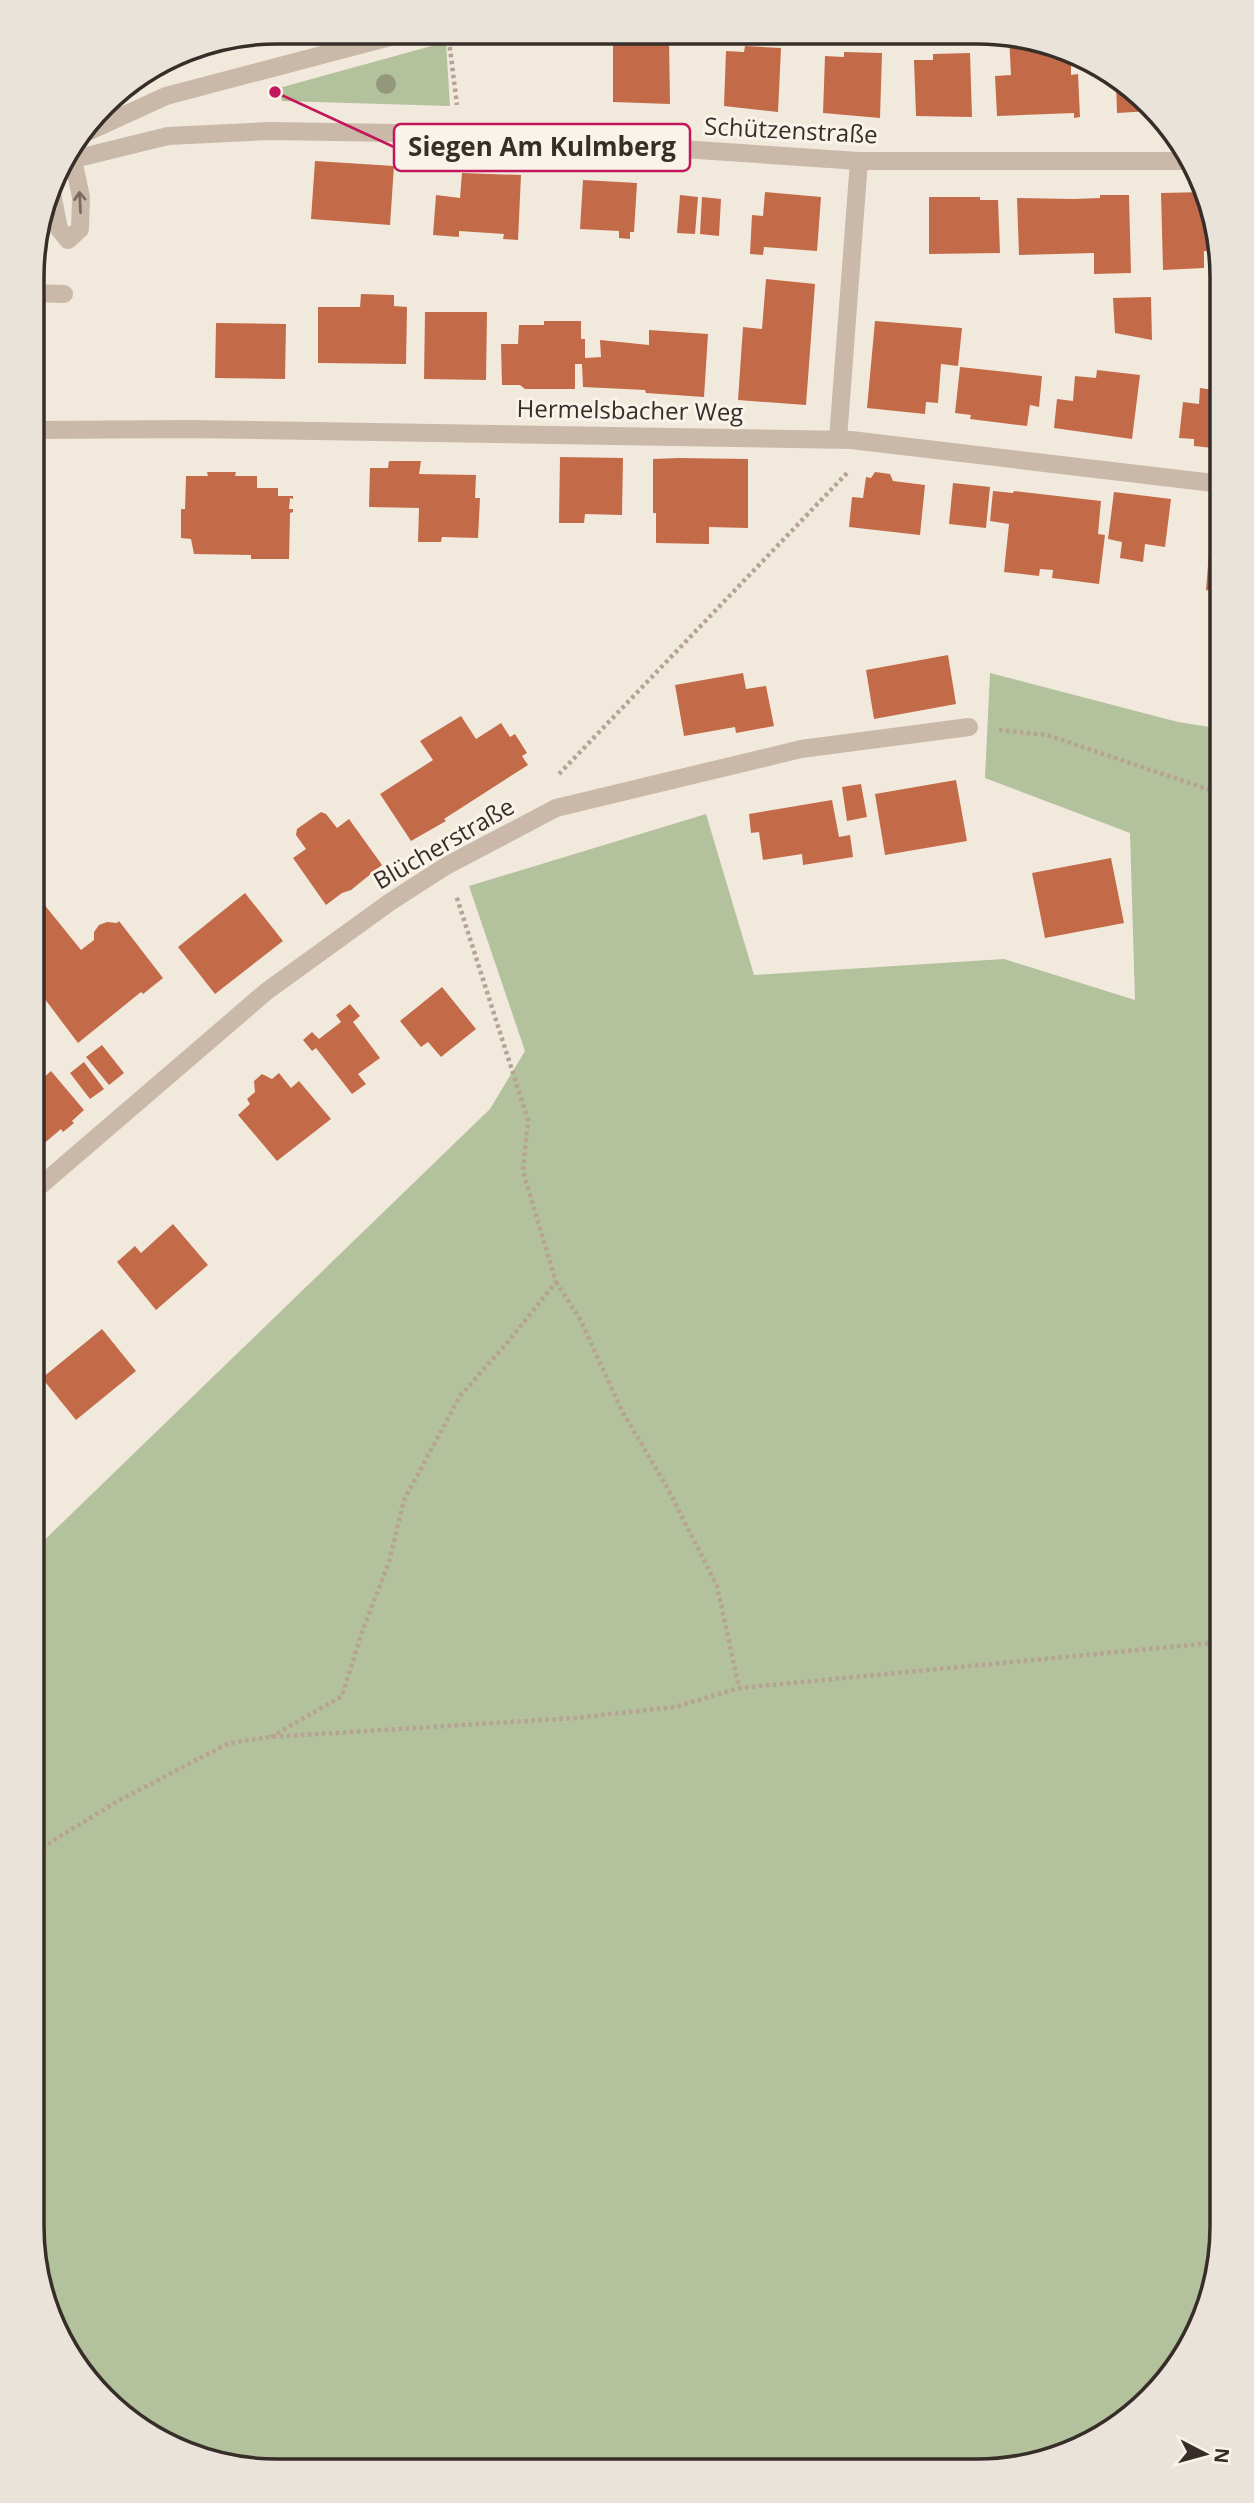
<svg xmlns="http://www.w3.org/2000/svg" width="1254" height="2503" viewBox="0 0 1254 2503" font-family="'Open Sans',sans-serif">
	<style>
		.green { fill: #b3c19d }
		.building { fill: #c36b49 }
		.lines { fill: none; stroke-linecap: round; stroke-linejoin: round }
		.path { stroke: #b6a393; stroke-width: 4.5; stroke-dasharray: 3.5 3.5; stroke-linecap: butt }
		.service { stroke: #cab9a9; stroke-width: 18 }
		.minor { stroke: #cab9a9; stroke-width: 18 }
		.tree { fill: #93987c }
		.oneway { stroke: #796d63 }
		.labels { text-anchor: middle; stroke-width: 6; stroke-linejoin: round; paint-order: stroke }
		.street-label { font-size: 24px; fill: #372e29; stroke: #f9f3e9 }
		.rim { fill: none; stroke: #372e29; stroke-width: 3.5 }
		.leader { fill: none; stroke: #c2185b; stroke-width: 2.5 }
		.callout-dot { fill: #c2185b; stroke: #f9f3e9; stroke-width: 2.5 }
		.callout { fill: #f9f3e9; stroke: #c2185b; stroke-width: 2.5 }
		.callout-label { font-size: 26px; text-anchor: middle; font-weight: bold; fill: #372e29 }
	</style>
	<rect width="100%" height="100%" fill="#f2e9dd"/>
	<path class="green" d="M446,42L450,106L282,101L279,88Z
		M990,673L1178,722L1222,729V2242L1204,2320L1172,2376L1114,2430L1055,2459L977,2471L245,2469L183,2453L115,2411L44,2304L32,2226V1552L490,1109L525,1051L469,886L706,814L754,975L1004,959L1135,1000L1130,833L985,778Z"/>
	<path class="building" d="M1009,36H1024L1071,59V75L1078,74L1080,117L1074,118V113L997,116L995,76L1011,75Z
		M632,38H669L670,104L613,102V43H632Z
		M745,46L781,48L778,112L724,106L726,51L744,52Z
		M844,52L882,53L880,118L823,113L825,56L844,57Z
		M970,53L972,117L916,116L914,60H933V54Z
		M1116,81L1139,93L1151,111L1117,113Z
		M315,161L394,166L390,225L311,219Z
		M462,173L521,175L518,240L503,239L504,234L459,231V237L433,235L436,195L460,198Z
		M583,180L637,183L634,232H630V239L619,238V231L580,229Z
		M765,192L821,197L817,251L764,247L763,255L750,254L752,215L763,216Z
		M1205,192L1210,199L1213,222H1210L1211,251H1204V268L1163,270L1161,193Z
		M680,195L698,197L695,234L677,233Z
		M1100,195H1129L1131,273L1094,274V253L1019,255L1017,198L1073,199L1100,198Z
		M702,197L721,199L719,236L700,234Z
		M929,197H980V200H998L1000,253L929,254Z
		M1216,268H1221L1222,302H1218Z
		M766,279L815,284L806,405L738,400L743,327L762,329Z
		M361,294L394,295V306L407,307L406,364L318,363V307H360Z
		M1151,297L1152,340L1115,333L1113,298Z
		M425,312H487L486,380L424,379Z
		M544,321H581V339H585V358L601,357L600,340L649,345V330L708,334L704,397L646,393L645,390L583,387L582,364H575V389H525L520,385H502L501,344H518L519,325H544Z
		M875,321L962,328L958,366L941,364L938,403L926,402L925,414L867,408Z
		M216,323L286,324L285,379L215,378Z
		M960,367L1042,376L1039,407L1030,405L1027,426L970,419L971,415L955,413Z
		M1097,370L1140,375L1132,439L1054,428L1057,399L1073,401L1075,376L1096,378Z
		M1200,388L1222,391V449L1194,446V439L1179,438L1183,402L1199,404Z
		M33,456L44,457L41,522H33Z
		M560,457L623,458L622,515L585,514L584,523H559Z
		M679,458L748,459V528L709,527V544L656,543V513H653V459Z
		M389,461H421L419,474L476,475L475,498H480L478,538L442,537L441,542H418L419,508L369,507L370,468H388Z
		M207,472H236L235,476H257V488H278V496H293V499L290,498L289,509H293V512L290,513L289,559H251V555L194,554L191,539L181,538V509H185L186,476H208Z
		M875,472L890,474L893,481L925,485L920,535L849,527L852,497L863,498L866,477L871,478Z
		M953,483L990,487L986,528L949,524Z
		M993,491L1013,493L1014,491L1101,501L1098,534L1105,535L1099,584L1052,578L1053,570L1040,569L1039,576L1004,572L1009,524L990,521Z
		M1114,492L1171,499L1165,547L1145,544L1143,562L1120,558L1122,542L1108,539Z
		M1219,506L1222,507V593L1206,590L1209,553H1212Z
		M948,655L956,704L874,719L866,670Z
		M743,673L746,689L766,686L774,726L736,733L735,727L684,736L675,685Z
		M461,716L476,739L501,723L510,737L515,734L527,753L522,756L528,765L444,819L446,821L411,841L380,794L433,760L420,741Z
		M956,780L967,841L885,855L875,794Z
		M861,784L867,817L847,821L842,787Z
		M832,800L839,837L850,835L853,857L803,865L802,854L763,860L759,832L751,833L749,814Z
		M321,812L326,814L337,828L349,819L382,865L351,890L342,893L326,905L293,858L306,849L296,835L297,829Z
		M1111,858L1124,923L1045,938L1032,873Z
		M245,893L283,941L215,994L178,947Z
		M43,903L81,950L94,940V932L99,925L107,922L117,923L119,921L163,978L143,994L141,992L78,1043L35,986L43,979L33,966V955L36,952L33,949V912Z
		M442,987L476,1029L441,1057L428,1042L421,1047L400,1021Z
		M350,1004L360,1016L353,1022L380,1058L358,1074L366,1084L352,1094L316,1048L312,1051L303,1040L312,1032L319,1039L341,1022L336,1015Z
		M102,1045L124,1073L109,1085L86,1057Z
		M84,1062L104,1089L90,1099L70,1073Z
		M51,1071L84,1110L72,1121L74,1123L63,1132L61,1129L34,1152L33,1087Z
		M279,1073L291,1088L299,1081L331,1119L277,1161L238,1115L250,1104L247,1099L255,1092L254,1081L262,1074L272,1079Z
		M173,1224L208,1265L156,1310L117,1262L135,1246L141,1253Z
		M102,1329L136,1371L76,1420L42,1378Z"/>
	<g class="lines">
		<path class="path" d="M448,33L457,105
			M999,730L1047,735L1222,794
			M559,774L848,472
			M556,1282L580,1319L622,1411L667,1487L717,1586L739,1688
			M271,1737L342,1696L362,1632L389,1562L404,1500L460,1396L507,1343L556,1282L523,1171L528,1120L456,895
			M32,1858L52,1841L118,1801L229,1743L270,1737L575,1718L675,1707L739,1688L1222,1642"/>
		<path class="service" d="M51,188L59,229L68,240L80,229L81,197L73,159
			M34,293L64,294"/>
		<path class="minor" d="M83,134L166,96L409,32
			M62,162L168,136L270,131L461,134L859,161H1184
			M33,430L189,429L851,440L1222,484
			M838,439L859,161
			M33,1192L267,991L390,902L446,866L556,808L801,749L969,727"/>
	</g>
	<circle class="tree" cx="386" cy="84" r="10"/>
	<defs><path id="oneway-shaft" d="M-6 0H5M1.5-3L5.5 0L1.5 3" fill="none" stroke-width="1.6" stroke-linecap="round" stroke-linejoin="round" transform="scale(1.75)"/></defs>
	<use class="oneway" href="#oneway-shaft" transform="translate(80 202) rotate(-93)"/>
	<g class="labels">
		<g class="street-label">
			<text transform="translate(791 131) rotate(3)" y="8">Schützenstraße</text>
			<text transform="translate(630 411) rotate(1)" y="8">Hermelsbacher Weg</text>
			<text transform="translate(444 844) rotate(-30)" y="8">Blücherstraße</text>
		</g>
	</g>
	<path d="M0 0H1254V2503H0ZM277 44H977A233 233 0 0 1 1210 277V2226A233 233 0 0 1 977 2459H277A233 233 0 0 1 44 2226V277A233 233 0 0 1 277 44Z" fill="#e9e3da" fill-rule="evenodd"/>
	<path class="rim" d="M277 44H977A233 233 0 0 1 1210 277V2226A233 233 0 0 1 977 2459H277A233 233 0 0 1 44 2226V277A233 233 0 0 1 277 44Z"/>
	<path class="leader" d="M275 92L394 147"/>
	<circle class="callout-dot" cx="275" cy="92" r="7"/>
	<rect class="callout" x="394" y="124" width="296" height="47" rx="7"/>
	<g class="callout-label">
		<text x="542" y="156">Siegen Am Kulmberg</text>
	</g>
	<g transform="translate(1205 2454) rotate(96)" stroke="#f9f3e9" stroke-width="5" paint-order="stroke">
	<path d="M0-5L12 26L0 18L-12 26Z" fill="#372e29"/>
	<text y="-10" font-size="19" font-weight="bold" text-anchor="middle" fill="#372e29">N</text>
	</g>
</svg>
